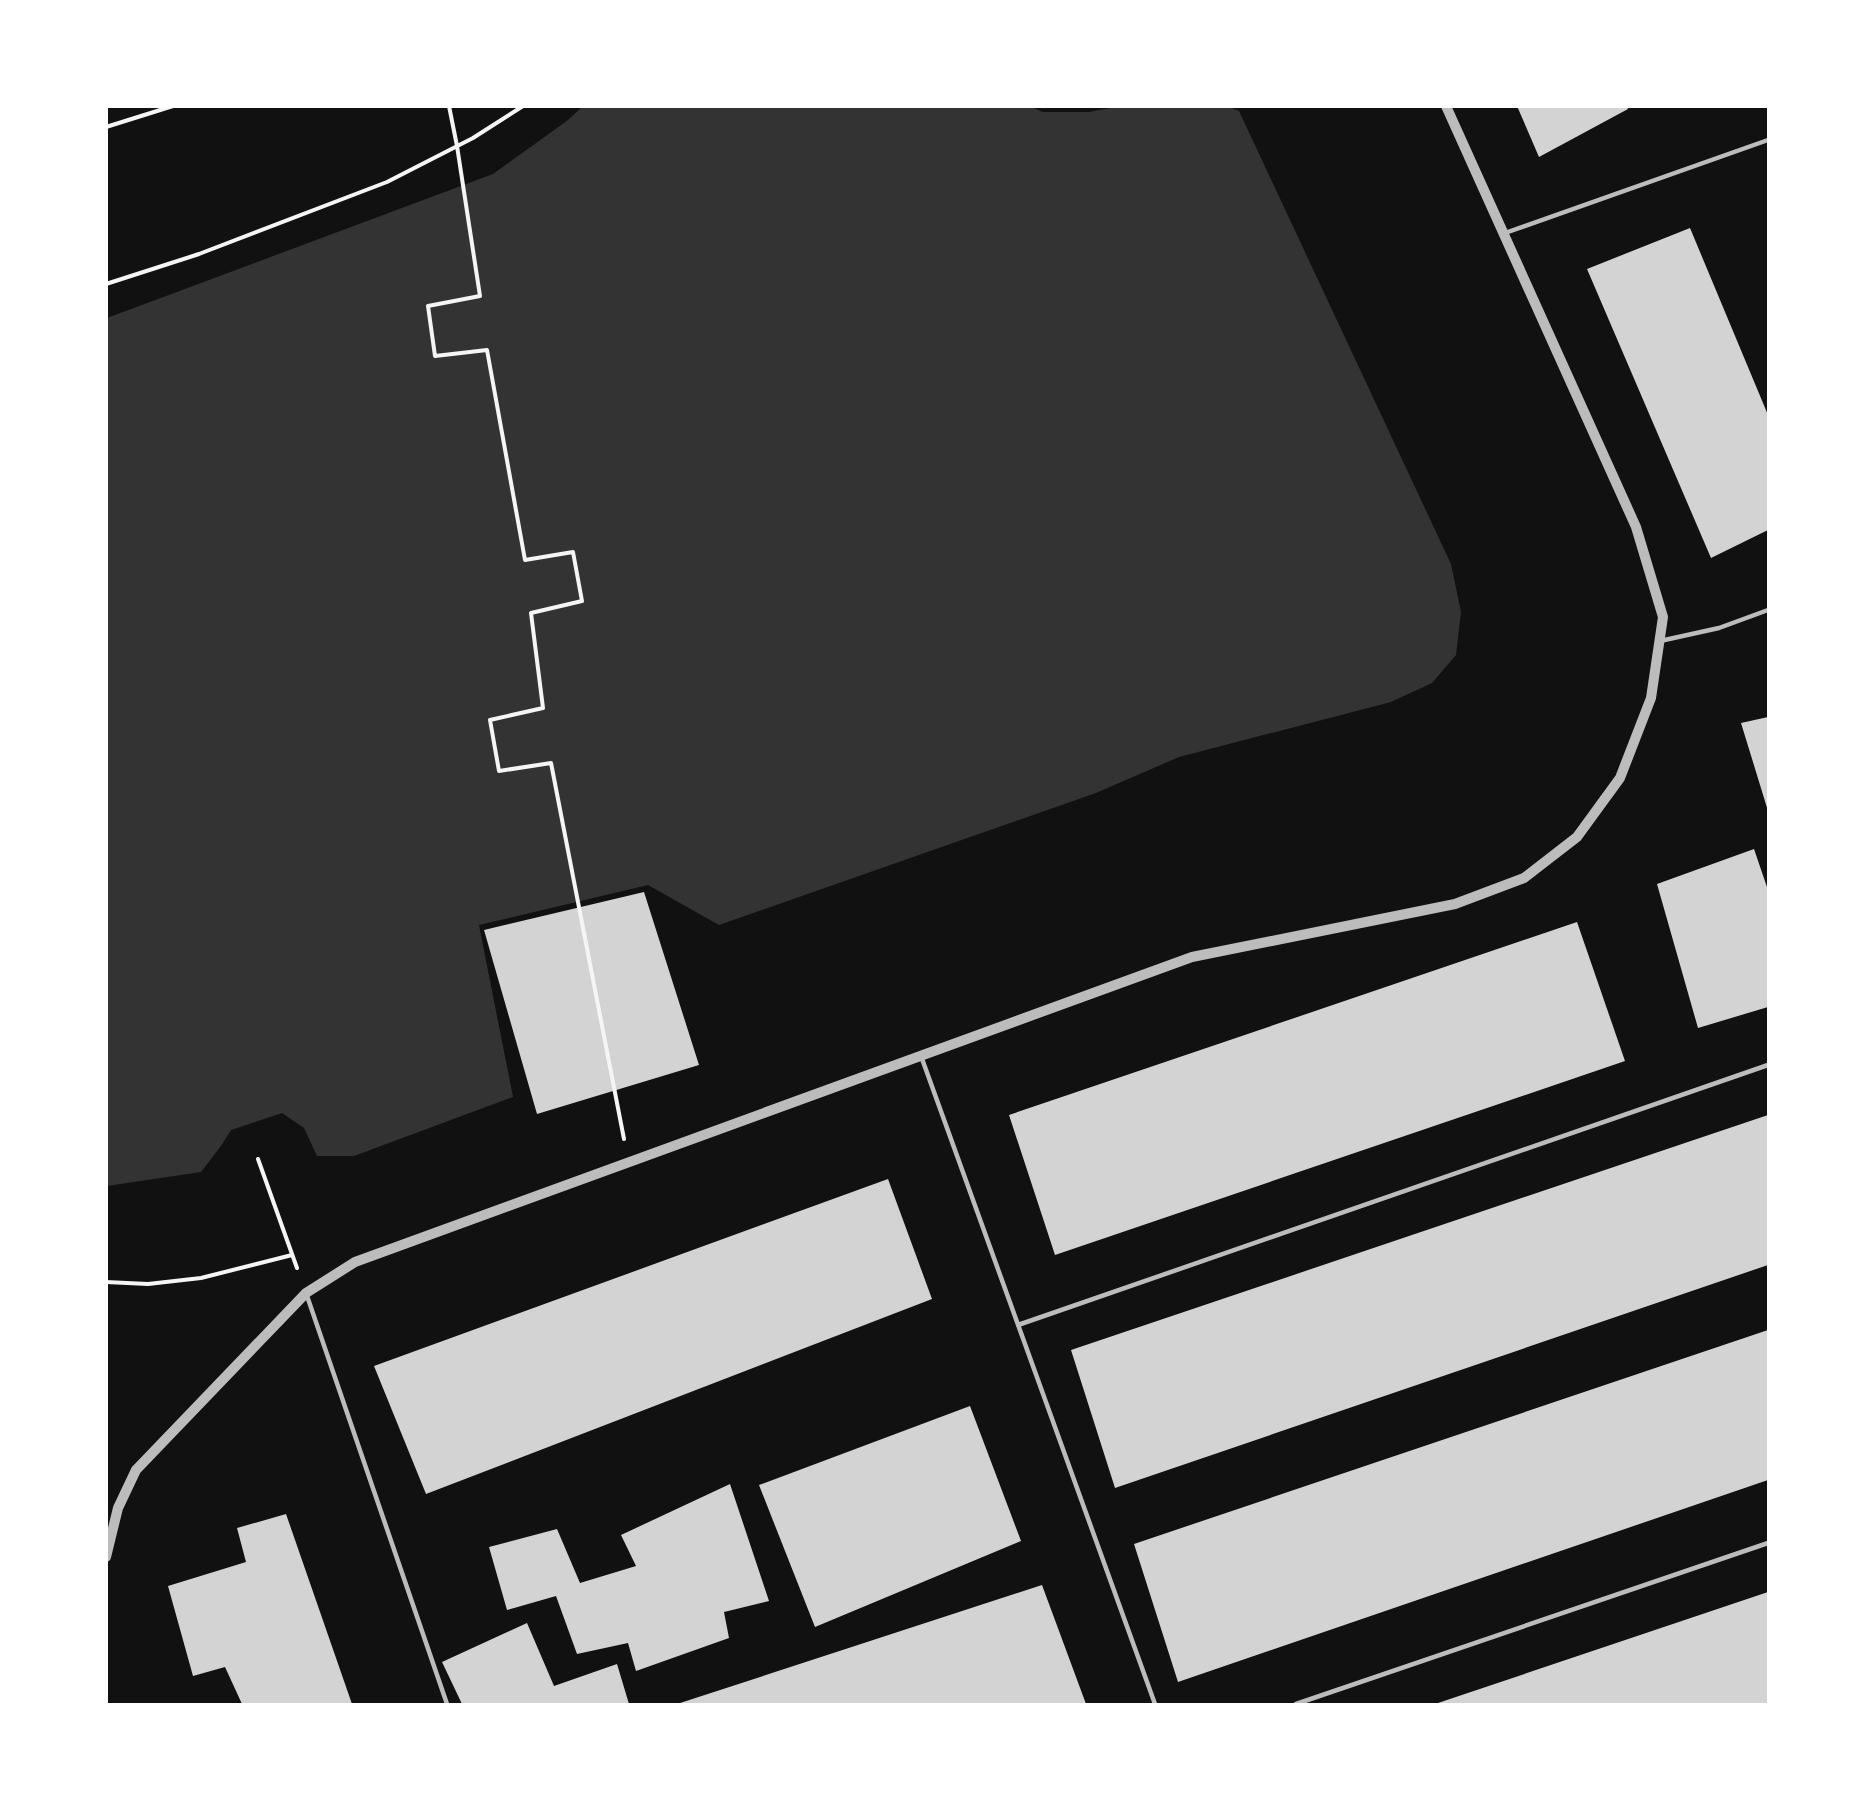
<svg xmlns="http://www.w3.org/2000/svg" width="1875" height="1811" viewBox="0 0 1875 1811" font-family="'Nunito Sans',sans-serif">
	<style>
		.water { fill: #333 }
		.building { fill: #d3d3d3 }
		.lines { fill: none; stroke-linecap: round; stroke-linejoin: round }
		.path { stroke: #f5f5f5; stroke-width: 4 }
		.service { stroke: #bcbcbc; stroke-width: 4.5 }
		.tertiary { stroke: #bcbcbc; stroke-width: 10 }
	</style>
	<rect width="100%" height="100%" fill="#111"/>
	<path class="water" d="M1029,106L1043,112H1089L1120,106H1227L1239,111L1451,564L1461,612L1456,655L1432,683L1391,702L1179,757L1096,793L719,925L648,885L479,925L513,1097L354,1156H317L304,1128L282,1113L231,1130L221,1146L201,1172L107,1186V318L493,174L568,120L582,107Z"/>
	<path class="building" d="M1517,106H1627L1628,109L1539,157Z
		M1690,228L1768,415V530L1711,558L1587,269Z
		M1768,717V811L1741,723Z
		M1754,849L1768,890V1007L1698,1028L1657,884Z
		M644,892L699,1065L537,1114L484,930Z
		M1577,922L1625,1061L1055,1255L1009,1115Z
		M1768,1115V1265L1115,1488L1071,1350Z
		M888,1179L932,1299L426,1494L374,1366Z
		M1768,1330V1480L1178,1682L1134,1544Z
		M970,1406L1021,1541L815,1627L759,1485Z
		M730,1484L769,1601L724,1612L729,1638L636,1671L628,1643L577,1654L556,1596L507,1610L489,1547L557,1529L580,1583L636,1566L621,1535Z
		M286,1514L352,1704H242L225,1667L193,1676L168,1586L246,1562L237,1528Z
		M1042,1585L1086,1704H677Z
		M1768,1592V1704H1435Z
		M527,1623L554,1686L617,1664L629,1704H462L442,1662Z"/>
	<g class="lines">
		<path class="path" d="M449,106L457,146L480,296L428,306L435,356L487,350L525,560L573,552L582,601L531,613L543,708L490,720L499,771L551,763L624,1139
			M106,127L173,106
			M106,284L199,254L387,182L473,138L523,106
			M258,1159L297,1268
			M106,1282L148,1284L201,1278L292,1255"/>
		<path class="service" d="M1505,233L1768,140
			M1660,641L1719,628L1768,610
			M921,1056L1155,1704
			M306,1293L447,1704
			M1018,1325L1768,1065
			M1296,1704L1768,1543"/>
		<path class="tertiary" d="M106,1557L118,1508L136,1470L306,1293L355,1262L1192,957L1455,904L1524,878L1577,837L1620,778L1651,698L1663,617L1636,527L1446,106"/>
	</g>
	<rect width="1875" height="1811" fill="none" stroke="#ffffff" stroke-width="216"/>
</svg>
